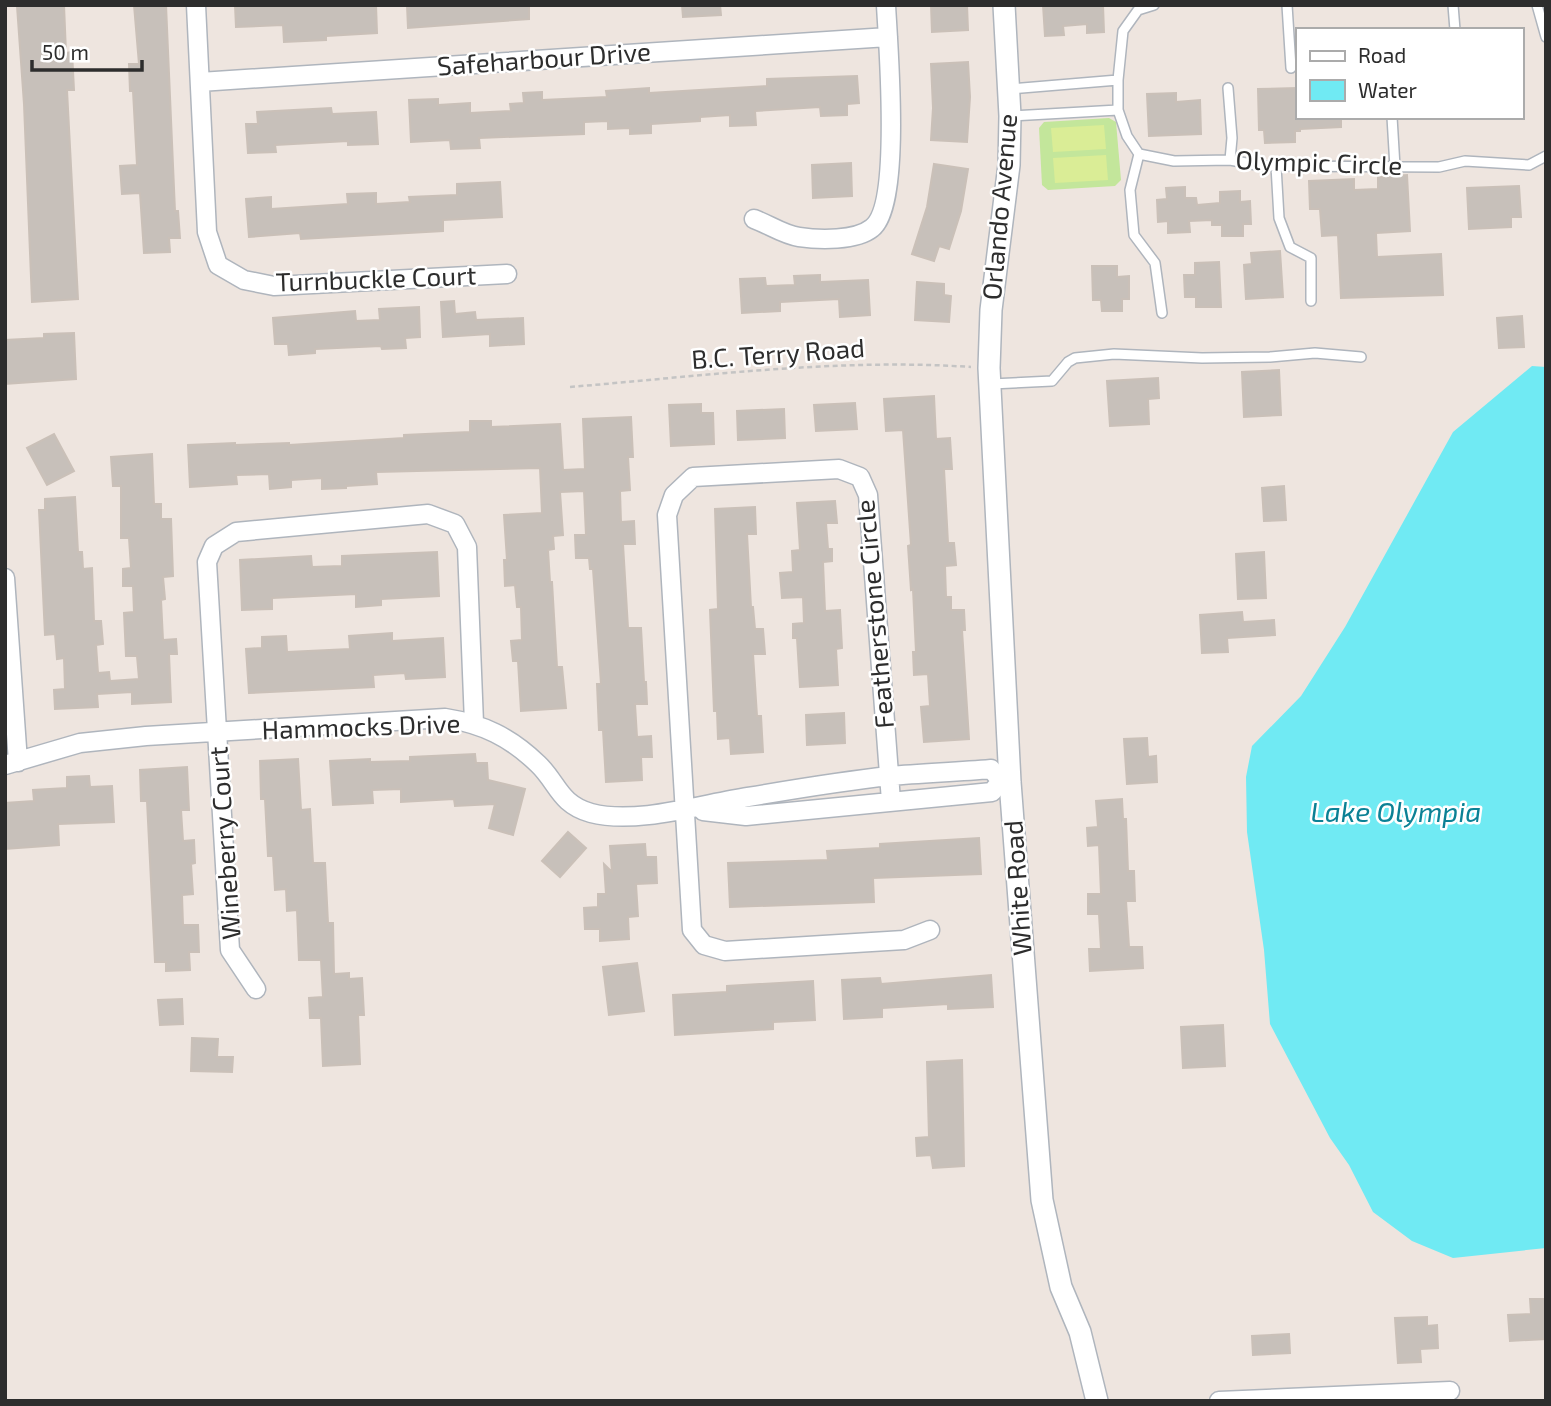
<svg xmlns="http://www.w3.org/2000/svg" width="1551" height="1406" viewBox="0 0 1551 1406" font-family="'Exo 2',sans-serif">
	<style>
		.green { fill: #c3e69b }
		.pitch { fill: #daed96 }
		.water { fill: #70eaf3 }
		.building { fill: #c7c0ba; stroke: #cac0b8; stroke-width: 2 }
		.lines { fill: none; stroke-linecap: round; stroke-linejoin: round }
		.service-casing { stroke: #afb5bd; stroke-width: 12 }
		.minor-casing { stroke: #afb5bd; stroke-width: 21 }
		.tertiary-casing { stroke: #afb5bd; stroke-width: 24 }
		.path { stroke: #c4c4c4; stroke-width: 2.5; stroke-dasharray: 5 3.5; stroke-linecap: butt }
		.service { stroke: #fff; stroke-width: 9 }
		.minor { stroke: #fff; stroke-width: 18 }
		.tertiary { stroke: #fff; stroke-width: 21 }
		.labels { text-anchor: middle; stroke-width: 5; stroke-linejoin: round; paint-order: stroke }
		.street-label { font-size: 26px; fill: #2d2d2d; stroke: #fff }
		.water-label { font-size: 28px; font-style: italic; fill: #0b8195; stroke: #fff }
	</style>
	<rect width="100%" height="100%" fill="#eee5df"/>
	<path class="green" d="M1109,118L1116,122L1121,180L1115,186L1048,190L1042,185L1039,128L1044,122Z"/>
	<path class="pitch" d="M1104,125L1106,149L1053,152L1051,128Z
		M1106,155L1108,180L1055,183L1053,158Z"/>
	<path class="water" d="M1532,366L1546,367V1248L1453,1258L1412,1241L1373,1212L1349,1165L1330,1138L1270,1024L1264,950L1247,832L1246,777L1252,746L1301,696L1345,627L1453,432Z"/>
	<path class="building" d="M64,5L66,53L72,52L74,90H67L78,299L32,302L24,104L17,6Z
		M134,5H166L175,211H178L180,238H169L170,252L144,253L140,193L122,194L120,166L137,165L133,91H130L129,64H139Z
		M235,5H376L377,33L326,36V40L284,42L283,25L236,27Z
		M407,5H529V19L408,28Z
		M682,5H720L721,15L683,17Z
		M931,5H967L968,30L932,32Z
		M1043,5H1103L1104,32L1087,33V24L1063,26L1064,35L1045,36Z
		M968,62L970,97L967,142L931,140L933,108L931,64Z
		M857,76L859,103L847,104V115L821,116L820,107L755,111L756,125L730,126V115L700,117V121L651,124V133L630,134V128L608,129V121L584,122V134L479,138L480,148L451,149L450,140L411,142L409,100L438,99V105L470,103V113L511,111L510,104L524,103L523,93L542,92V100L607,97L606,91L649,88V93L716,89L767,86V79Z
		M1297,88V117H1341V127L1300,129V131H1295V142L1265,143L1264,130H1259L1258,89Z
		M1176,93V102L1200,100L1201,134L1149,136L1147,94Z
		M331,108L332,114L376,112L378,144L348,145V141L275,145L276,152L248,153L246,124H258L257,112Z
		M851,163L852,196L813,198L812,165Z
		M934,164L968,169L961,211L949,249L939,246L934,261L912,254L927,207Z
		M1407,175L1410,231L1376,233L1377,257L1441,254L1443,295L1341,298L1338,235L1322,236L1320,209H1310L1309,181L1354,179V190L1378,189V177Z
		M500,182L502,217L443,220V231L301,239L300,233L249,237L246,199L271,197V209L348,204L347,194L376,193V204L410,202L409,197L457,195V184Z
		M1519,186L1521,217H1511V227L1469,229L1467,188Z
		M1185,187V198H1196L1197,205L1220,203V192L1240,191V202L1250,201L1251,224H1243V236H1222V225H1212V220L1189,221L1190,232L1168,233V221L1158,222L1157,200L1167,199L1166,188Z
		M1280,251L1283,297L1246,299L1244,265L1252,264L1251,253Z
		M1219,262L1221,307H1196V297H1185L1184,275H1195V263Z
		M1092,266H1117V277L1129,276V299H1122V311H1102L1101,300H1093Z
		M820,275V282L868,280L870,315L840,317L839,299L780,302V311L742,313L740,279L765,278L766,286L795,285L794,276Z
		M917,282L944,284V295L951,296L949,322L915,320Z
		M454,301L455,314L475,312L476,320L523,318L524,344L490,346V334L443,337L441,302Z
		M419,307L420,337L405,338L406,348L382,349L381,346L315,349V353L289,355L288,344H275L273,318L355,311L356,321L380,320L379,309Z
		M1522,316L1524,347L1499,348L1497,318Z
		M74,333L76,379L5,384V340L44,338V334Z
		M1279,370L1281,415L1244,417L1242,372Z
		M1158,378L1159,398L1148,399L1149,424L1110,426L1107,381Z
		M934,396L936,439L950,438L952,469H944L948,543H954L956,565L945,566L946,597H951V610H964L965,630H962L969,739L924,742L921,707L930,706L928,674L914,675L913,652H916L913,589L911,590L908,546L911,545L903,430L886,431L884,399Z
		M855,403L857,429L816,431L814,405Z
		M701,404V413H713L714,444L671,446L669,405Z
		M784,409L785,438L738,440L737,411Z
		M631,417L633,457H628L630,490L620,491L621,522L634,521L635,544H623L628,628H641L644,682H646L647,704H635L637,737L651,736L652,757H641L642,780L606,782L603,730H599L597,684H601L593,569H590L589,558H576L575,535H586L584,491L560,492L563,535L553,536L554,549L548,550L550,582H552L557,667H562L566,708L521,711L518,661H513L511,641L522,640L521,607H517L515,585L505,586L504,560H507L504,515L542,513L540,468L376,472L377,484L346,486V488L322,489V478L291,480V487L270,489L269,474L236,475L237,484L190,487L188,445L235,443V445L289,443V445L404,438V435L470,432V421H491V427L560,424L563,470L585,469L583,419Z
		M54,434L74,471L47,485L27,448Z
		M152,454L154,504H161V519H171L173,576L163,577L165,599L161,600L163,640L176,639L177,654H169L171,702L132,704V692L97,694L98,707L55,709L54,690L65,689L64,658L57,659L55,634L45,635L39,510H45V499L75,497L78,552H82L83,569L92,568L94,621H101L103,644L96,645L98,673L109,672L110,681L139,679L137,656H126L124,613L134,612L133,586H123V569L131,568L129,538H121V486H113L111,457Z
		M1284,486L1286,520L1264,521L1262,488Z
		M835,501L837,523H826L828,549H832V561L823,562L825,611L840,610L842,648L836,649L838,685L800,687L797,638H793V624L804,623L803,597L782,598L780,573L793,572L792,551L800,550L797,503Z
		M755,507L756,534H747L751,607H753L755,629H763L765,654H753L757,716H761L763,752L731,754L730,738L718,739L717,711H714L710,610L718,609L715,509Z
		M437,552L439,596L381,599V605L356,607V594L272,598V609L242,610L240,560L311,556L312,567L342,566V556Z
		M1264,552L1266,598L1238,599L1236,554Z
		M1242,612L1243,622L1274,620L1275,635L1227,638L1228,652L1202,653L1200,615Z
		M392,633V641L443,638L445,677L406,679L405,673L373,675L374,687L249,693L246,649L262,648V637L286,636L287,652L350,649L349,636Z
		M844,713L845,743L807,745L806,715Z
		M1147,738L1148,757L1156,756L1157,782L1127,784L1124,739Z
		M475,754L476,763H487L488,780L525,789L513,835L489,828L495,804L455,806L454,799L401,802V789L372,790L373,803L333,805L330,761L370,759V762L410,761V757Z
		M298,759L301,810L310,809L313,863H325L328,923H333L334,974L349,973V979L362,978L364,1015H358L360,1064L323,1066L321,1018H310L309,998L323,997L321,960H299L297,910L287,911L286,889L275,890L273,856H268L265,799H261L260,761Z
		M187,767L189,810H181L183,841L194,840L195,863L191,864L193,894L182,895L183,925H198L199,952H189L190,970L166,971V962H155L147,801H141L140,770Z
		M89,776L90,787L112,786L114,822L58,824L59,845L5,849V803L34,801L33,790L67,788V777Z
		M1122,799L1123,819H1126L1128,871H1134L1135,901H1126L1129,947H1142L1143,968L1090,971L1089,949H1101L1099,914H1088V894H1101L1099,845L1088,846L1087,828L1098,827L1096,801Z
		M568,832L586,848L560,877L542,861Z
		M979,838L981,874L873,878L874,902L730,907L728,863L828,860L827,851L880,848V844Z
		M645,844L646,857H656L657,883L636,884L638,916L628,917L629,939L600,941V929H585L584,908L598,907V894H606L604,864L612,872L610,846Z
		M637,963L644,1011L609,1015L603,967Z
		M991,975L993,1007L948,1009V1004L882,1008V1017L844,1019L842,980L880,978L881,984Z
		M813,981L815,1020L773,1022V1029L675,1035L673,995L727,992V986Z
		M182,999L183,1024L160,1025L158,1000Z
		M1223,1025L1225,1066L1183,1068L1181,1027Z
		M192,1038L218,1039L217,1057H233L232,1072L191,1071Z
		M962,1060L964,1166L933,1168L931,1155L917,1156L916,1138L929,1137L927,1062Z
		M1530,1299H1546V1339L1510,1341L1508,1315L1531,1314Z
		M1427,1317V1326L1437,1325L1438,1348L1420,1349L1421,1362L1398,1363L1395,1318Z
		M1289,1334L1290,1353L1253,1355L1252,1336Z"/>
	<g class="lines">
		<defs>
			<path id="service" d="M1154,5L1138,10L1123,31L1118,80V110L1127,136L1139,154L1174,161L1230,160L1262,166L1439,167L1465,161L1529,165L1546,156
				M1287,5L1291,68
				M1453,5L1455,30
				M1537,5L1546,37
				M1228,88L1232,138L1230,160
				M1009,89L1118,80
				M1012,116L1118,110
				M1392,117L1395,167
				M1139,154L1130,190L1134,235L1155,263L1162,313
				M1276,166L1279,218L1290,247L1311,258V301
				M991,384L1052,381L1068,362L1075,358L1114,354L1202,358L1270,357L1315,353L1361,357"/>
			<path id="minor" d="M196,5L207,232L218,265L244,280L274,286L507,274
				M200,82L888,37
				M754,219C768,224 784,235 799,237C819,240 856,241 872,228C902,205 888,45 886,5
				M5,578L18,762
				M5,765L80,743L146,736L445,718C483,724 510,737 538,764C558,783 559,804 591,813C637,825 702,804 748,797C795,789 843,781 890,776C924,773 957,772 991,769L1001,781
				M891,801L868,495L860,477L839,469L693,477L674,495L667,515L692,930L704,945L725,951L904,940L930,930
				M703,811L746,816L992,792L1001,781
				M256,989L230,950L207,562L214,546L236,532L428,514L455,524L467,547L474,723
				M1219,1401L1450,1391"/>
			<path id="tertiary" d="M1004,5L1010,116L1009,165L991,310L989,368L1010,782L1042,1200L1061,1287L1080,1332L1097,1401"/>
		</defs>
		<use href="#service" class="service-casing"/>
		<use href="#minor" class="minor-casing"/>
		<use href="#tertiary" class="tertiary-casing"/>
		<path class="path" d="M570,387C703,376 838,358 971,367"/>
		<use href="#service" class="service"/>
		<use href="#minor" class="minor"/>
		<use href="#tertiary" class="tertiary"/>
	</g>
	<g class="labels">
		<g class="street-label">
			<text transform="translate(544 59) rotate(-4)" y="9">Safeharbour Drive</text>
			<text transform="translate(1319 163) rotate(2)" y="9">Olympic Circle</text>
			<text transform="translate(1000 207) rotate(-85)" y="9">Orlando Avenue</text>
			<text transform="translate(376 279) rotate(-2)" y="9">Turnbuckle Court</text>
			<text transform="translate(778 354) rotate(-4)" y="9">B.C. Terry Road</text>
			<text transform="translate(875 614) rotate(-95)" y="9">Featherstone Circle</text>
			<text transform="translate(361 727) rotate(-2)" y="9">Hammocks Drive</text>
			<text transform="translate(225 843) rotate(-94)" y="9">Wineberry Court</text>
			<text transform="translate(1018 888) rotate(-94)" y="9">White Road</text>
		</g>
		<g class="water-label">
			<text x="1396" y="822">Lake Olympia</text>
		</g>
	</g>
	<rect width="1551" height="1406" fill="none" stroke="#2d2d2d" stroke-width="14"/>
	<rect x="1296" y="28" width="228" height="91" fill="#ffffff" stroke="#ababab" stroke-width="2"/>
	<rect x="1310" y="51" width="35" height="10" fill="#ffffff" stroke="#ababab" stroke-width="2"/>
	<text x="1358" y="63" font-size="21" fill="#2d2d2d">Road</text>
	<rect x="1310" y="80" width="35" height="21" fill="#70eaf3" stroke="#ababab" stroke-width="2"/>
	<text x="1358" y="98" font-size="21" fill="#2d2d2d">Water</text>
	<path d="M32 60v10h110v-10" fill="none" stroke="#2d2d2d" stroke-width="3.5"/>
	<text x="42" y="60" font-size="21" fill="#2d2d2d" stroke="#ffffff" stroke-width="5" paint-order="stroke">50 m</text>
</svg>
